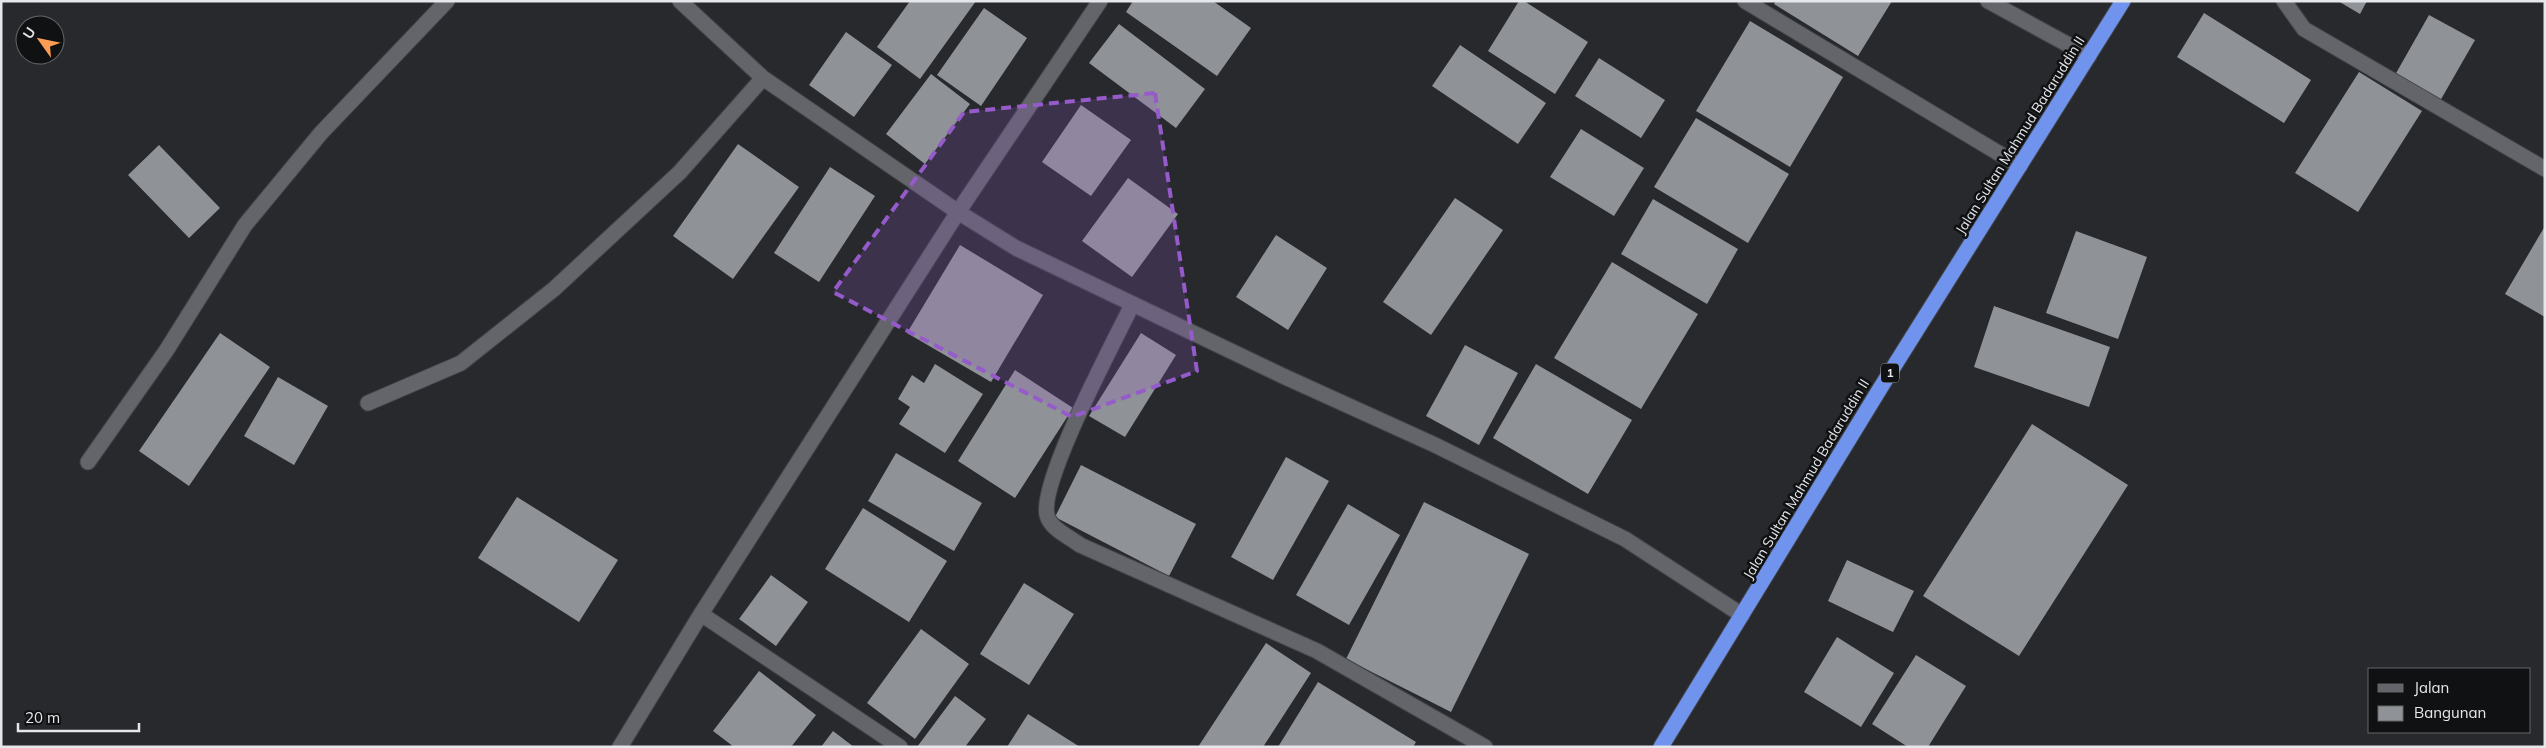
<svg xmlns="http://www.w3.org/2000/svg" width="2546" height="748" viewBox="0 0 2546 748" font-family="Mulish,sans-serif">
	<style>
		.building { fill: #8f9297 }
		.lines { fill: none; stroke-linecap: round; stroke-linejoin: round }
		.lane-casing { stroke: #424448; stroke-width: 17 }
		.street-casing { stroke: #424448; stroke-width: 17 }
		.highway-casing { stroke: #424448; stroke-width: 17 }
		.lane { stroke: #63656b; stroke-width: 15 }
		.street { stroke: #63656b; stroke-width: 15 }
		.highway { stroke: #7094ed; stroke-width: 15 }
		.marked { fill: #965bca; fill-opacity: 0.2; stroke: #965bca; stroke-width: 4; stroke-dasharray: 10 6; stroke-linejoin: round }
		.labels { text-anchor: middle; stroke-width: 5; stroke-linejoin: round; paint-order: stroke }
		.shield { fill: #101113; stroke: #a5a7aa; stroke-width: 1 }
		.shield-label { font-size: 12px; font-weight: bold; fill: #e5e7ea }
		.street-label { font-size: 14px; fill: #e5e7ea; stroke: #101113 }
	</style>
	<rect width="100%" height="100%" fill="#27292d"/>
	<path class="building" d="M910,1H976L920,79L877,47Z
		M1133,1H1213L1251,28L1217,76L1126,12Z
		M1519,1H1524L1588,42L1555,94L1488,51Z
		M1776,1H1892L1858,56L1774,4Z
		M2338,1H2367L2360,14Z
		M984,8L1027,38L981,106L937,75Z
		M2204,13L2311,80L2284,123L2177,57Z
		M2429,15L2475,40L2440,101L2395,75Z
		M1750,21L1843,77L1790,167L1696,111Z
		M1119,24L1205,89L1176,128L1089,63Z
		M846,32L892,65L854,117L809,85Z
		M1460,45L1546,103L1518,144L1432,86Z
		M1599,58L1665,100L1641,138L1575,96Z
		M2359,72L2422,111L2358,212L2295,173Z
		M931,74L970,104L925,164L886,134Z
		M1081,105L1131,140L1091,196L1042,162Z
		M1696,118L1789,174L1748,243L1654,187Z
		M1581,129L1644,168L1614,216L1550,177Z
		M738,144L799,187L733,279L673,236Z
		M159,145L220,208L189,238L128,175Z
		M830,167L875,196L819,282L774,253Z
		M1128,178L1178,214L1132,277L1082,241Z
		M1455,198L1503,230L1431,335L1383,302Z
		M1653,199L1738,249L1707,304L1621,254Z
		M2545,226V317L2505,294Z
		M2076,231L2147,257L2118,339L2046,313Z
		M1276,235L1327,268L1288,330L1236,297Z
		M960,245L1043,295L991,382L907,333Z
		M1612,262L1698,314L1641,409L1554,358Z
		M1994,306L2110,347L2089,407L1974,367Z
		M220,333L270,367L189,486L139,451Z
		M1141,333L1176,355L1125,437L1089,416Z
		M1465,345L1518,373L1479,445L1426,416Z
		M935,364L983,394L945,453L899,424L910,407L898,399L912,375L924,383Z
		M1536,364L1632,420L1588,494L1493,438Z
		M1015,370L1073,408L1015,498L958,461Z
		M278,377L328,406L294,465L244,436Z
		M2032,424L2128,485L2019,656L1923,596Z
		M896,453L982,503L954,551L868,501Z
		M1286,457L1329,481L1273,580L1231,557Z
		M1081,465L1196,524L1169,576L1055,517Z
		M517,497L618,560L579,622L478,558Z
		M1424,502L1529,554L1451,712L1346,659Z
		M1348,504L1400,535L1349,625L1296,595Z
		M863,508L947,561L909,622L825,569Z
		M1847,560L1914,591L1893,632L1828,601Z
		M771,575L808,602L776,646L739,619Z
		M1024,583L1074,614L1029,685L980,654Z
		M921,629L969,664L915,739L867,703Z
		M1837,637L1894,673L1861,727L1804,692Z
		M1266,643L1311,673L1263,747H1198Z
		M1916,655L1966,686L1928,747H1908L1872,724Z
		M759,671L816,715L791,747H734L713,731Z
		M1318,682L1416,742L1413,747H1278Z
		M955,696L986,719L965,747H917Z
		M1028,714L1080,747H1007Z
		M833,731L854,747H821Z"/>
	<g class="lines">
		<defs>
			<path id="lane" d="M2284,1L2304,29L2545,169"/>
			<path id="street" d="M680,1L763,78L958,212L1016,248L1283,376L1435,445L1625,539L1742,615
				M1745,1L2020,166
				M1988,1L2089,56
				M1132,305C1114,342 1039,482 1047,515C1050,529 1070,537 1080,545L1317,651L1485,747
				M368,403L461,363L554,289L680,172L763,78
				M88,462L166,351L245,225L321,133L447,1
				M620,747L701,614
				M900,747L701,614L958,212L1100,1"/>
			<path id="highway" d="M1661,747L1881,387L2123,1"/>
		</defs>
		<use href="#lane" class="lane-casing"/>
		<use href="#street" class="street-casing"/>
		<use href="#highway" class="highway-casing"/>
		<use href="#lane" class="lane"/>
		<use href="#street" class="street"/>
		<use href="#highway" class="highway"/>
	</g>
	<path class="marked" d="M1155,93L1197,371L1072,417L833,292L964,112Z"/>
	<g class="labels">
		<rect class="shield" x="1881" y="363.5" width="18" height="19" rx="4"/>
		<g class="shield-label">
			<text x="1890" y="377">1</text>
		</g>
		<g class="street-label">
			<text transform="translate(2020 135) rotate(-58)" y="5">Jalan Sultan Mahmud Badaruddin II</text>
			<text transform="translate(1806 479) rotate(-59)" y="5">Jalan Sultan Mahmud Badaruddin II</text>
		</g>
	</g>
	<rect width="2546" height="748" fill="none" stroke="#e5e7ea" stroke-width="5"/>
	<rect x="2368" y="668" width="162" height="65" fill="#101113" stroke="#656769"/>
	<rect x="2378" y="684" width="25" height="8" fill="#63656b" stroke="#656769"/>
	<text x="2414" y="693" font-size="15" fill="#e5e7ea">Jalan</text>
	<rect x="2378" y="706" width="25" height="15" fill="#8f9297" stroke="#656769"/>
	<text x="2414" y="718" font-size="15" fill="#e5e7ea">Bangunan</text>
	<g transform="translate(40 40) rotate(303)"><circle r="24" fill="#101113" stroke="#656769"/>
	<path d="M0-4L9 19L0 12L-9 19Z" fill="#fc9d53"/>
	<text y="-8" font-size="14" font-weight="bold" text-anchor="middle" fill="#e5e7ea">U</text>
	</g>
	<path d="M18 723v8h121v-8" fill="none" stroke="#e5e7ea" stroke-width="2.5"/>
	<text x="25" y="723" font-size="15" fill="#e5e7ea" stroke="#101113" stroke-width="4" paint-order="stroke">20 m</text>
</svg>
